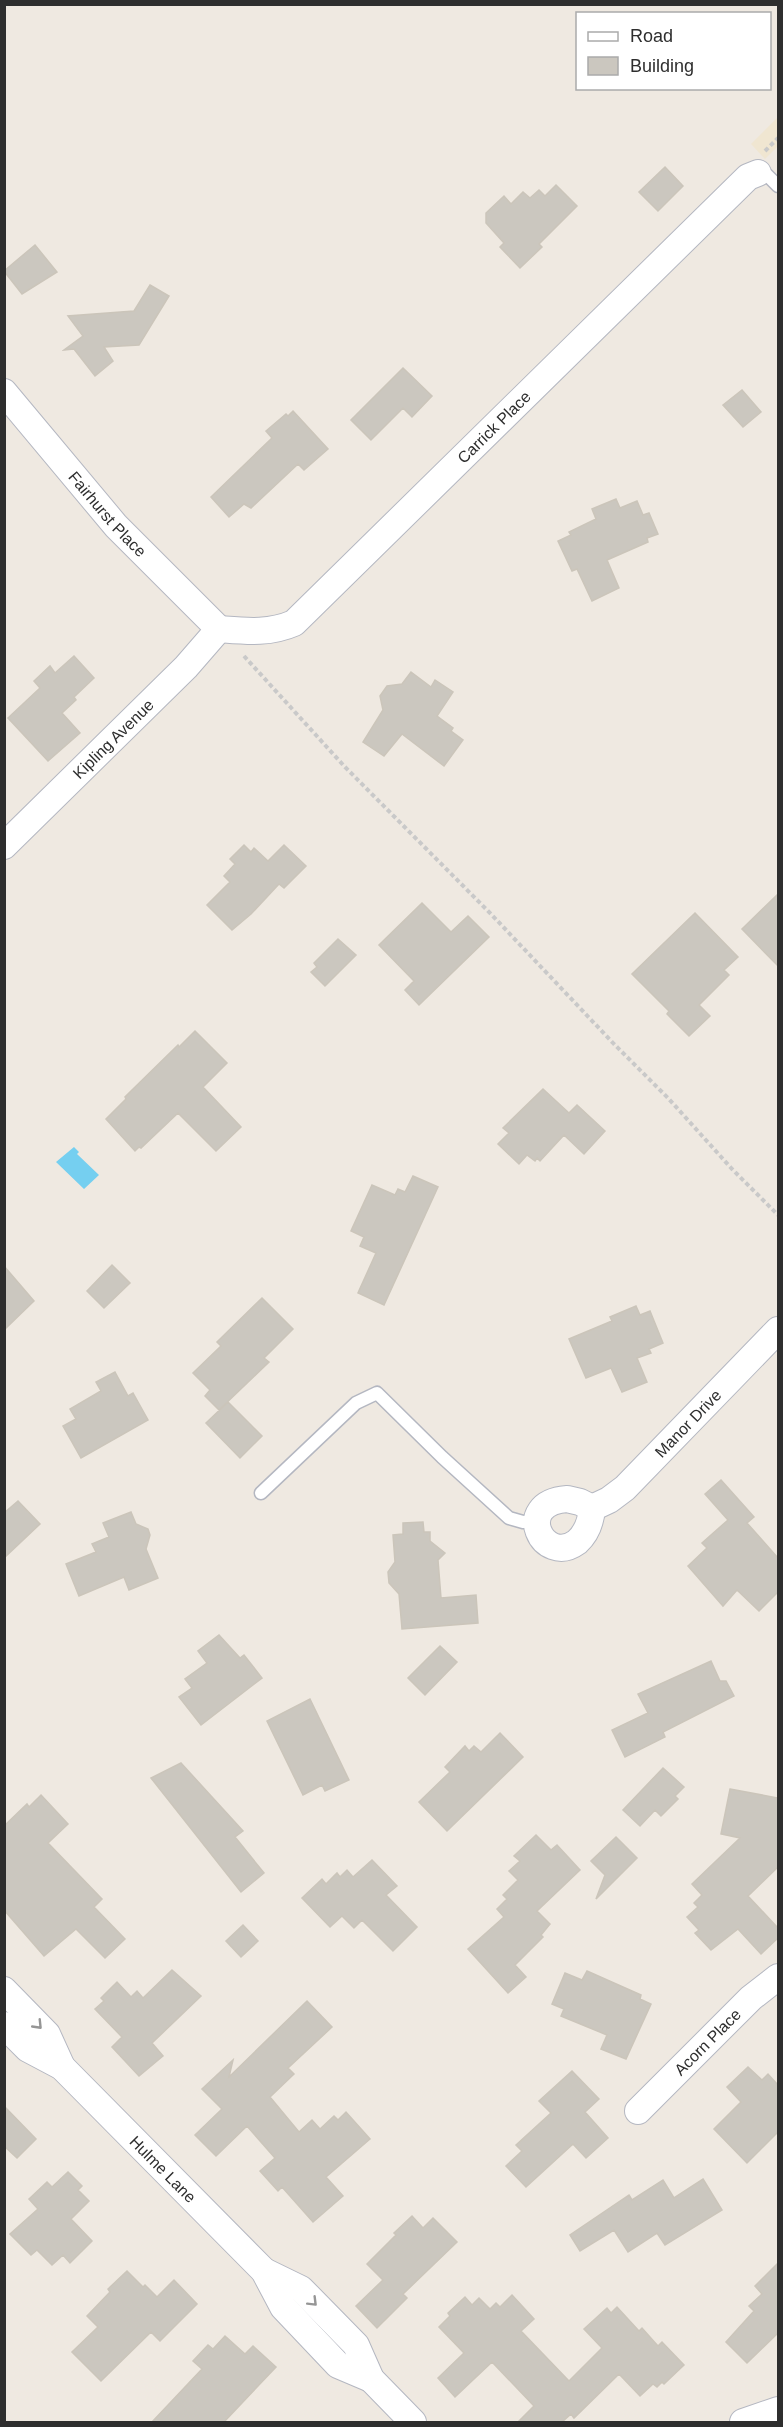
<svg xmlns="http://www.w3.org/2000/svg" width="783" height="2427" viewBox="0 0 783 2427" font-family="Arial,sans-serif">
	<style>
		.education { fill: #f0e6d1 }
		.water { fill: #75cff0 }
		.building { fill: #cbc7bf; stroke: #cbc5ba; stroke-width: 1.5 }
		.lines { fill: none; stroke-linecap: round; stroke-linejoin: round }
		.lane-casing { stroke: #b4b7c1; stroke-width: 15 }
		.street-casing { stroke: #b4b7c1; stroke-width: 28 }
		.path { stroke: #c9c9c9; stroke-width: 4; stroke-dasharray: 4.5 3; stroke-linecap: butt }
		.lane { stroke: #fff; stroke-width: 12 }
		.street { stroke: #fff; stroke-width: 26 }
		.oneway { stroke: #969696 }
		.labels { text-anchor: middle; stroke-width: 5; stroke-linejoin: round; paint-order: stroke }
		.street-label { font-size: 16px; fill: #2e2e2e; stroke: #fff }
	</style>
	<rect width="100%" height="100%" fill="#efe9e1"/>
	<path class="education" d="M778,117V146L765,159L751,144Z"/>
	<path class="water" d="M74,1147L79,1152L77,1154L99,1175L84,1189L56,1162Z"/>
	<path class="building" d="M665,167L683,186L658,211L639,192Z
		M556,185L577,206L539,244L542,247L520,268L500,247L504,243L486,223V213L504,196L511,204L523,192L530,198L539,190L545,196Z
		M35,245L57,272L22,294L4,271Z
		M150,285L169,296L139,345L104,347L113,361L95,376L74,349L64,350L83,336L68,316L134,311Z
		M403,368L432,396L412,417L403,408L371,440L351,420Z
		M742,390L761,412L743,427L723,405Z
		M293,411L328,449L304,470L298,464L251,508L244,504L229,517L211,497L272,438L266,431L286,414L288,416Z
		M616,499L620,508L637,501L643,515L649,513L658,534L647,538L648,542L607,560L619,588L592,601L577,569L572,571L558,541L571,535L569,532L596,519L592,509Z
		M74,656L94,678L74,697L76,700L62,713L80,733L48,761L8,718L40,688L34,681L50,666L55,673Z
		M411,672L431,687L435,680L453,692L437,716L453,728L451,731L463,740L444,766L402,734L384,756L363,742L383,710L380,696L387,686L402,684Z
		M244,845L251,852L254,848L268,861L284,845L306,866L284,888L279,884L251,914L232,930L207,905L230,882L224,876L235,864L230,859Z
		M778,894V966L742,929Z
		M422,903L451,932L468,916L489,937L419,1005L405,990L414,981L379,945Z
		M695,913L738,957L724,970L729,975L699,1005L710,1016L689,1036L667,1014L669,1011L632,974Z
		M338,939L356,955L325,986L311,972L317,967L314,963Z
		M195,1031L227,1063L203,1087L241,1127L216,1151L178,1113L141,1148L139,1147L135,1151L106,1119L126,1099L125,1097L178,1045L179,1047Z
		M543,1089L569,1113L577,1105L605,1131L584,1154L564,1135L540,1161L537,1158L535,1161L527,1155L519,1164L498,1144L509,1133L503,1128Z
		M413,1176L438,1187L384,1305L358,1293L376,1253L360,1246L364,1237L351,1231L372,1185L395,1195L398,1189L405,1192Z
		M112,1265L130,1283L104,1308L87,1291Z
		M4,1266L34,1301L4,1330Z
		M262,1298L293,1329L264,1358L269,1362L219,1410L205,1396L210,1390L193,1373L221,1346L217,1342Z
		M636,1306L640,1315L650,1311L663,1343L649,1349L651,1353L637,1358L647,1382L622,1392L611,1368L586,1378L569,1339L612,1321L610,1317Z
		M115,1372L128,1396L133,1393L148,1420L81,1458L63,1426L76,1419L70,1409L101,1391L96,1382Z
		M228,1402L262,1436L240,1458L206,1423Z
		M721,1480L754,1517L747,1523L778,1558V1592L759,1611L737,1590L723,1606L688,1566L707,1548L702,1543L728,1520L705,1494Z
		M18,1501L40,1524L4,1558V1513Z
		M131,1512L136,1524L148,1529L150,1535L146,1549L158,1578L129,1590L124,1577L79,1596L66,1564L96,1552L92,1544L109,1537L103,1523Z
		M423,1522L424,1532H430V1541L445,1553L438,1560L441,1598L476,1595L478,1623L402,1629L399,1594L389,1583L388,1572L395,1562L393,1535L403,1534V1523Z
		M219,1635L240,1658L244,1655L262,1678L201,1725L179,1697L192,1688L185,1679L207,1663L198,1651Z
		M440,1646L457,1662L425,1695L408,1678Z
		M711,1661L720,1681H726L734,1696L663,1732L665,1737L625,1757L612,1730L648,1713L638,1694Z
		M310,1699L349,1780L325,1791L322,1785L303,1795L267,1721Z
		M500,1733L523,1757L447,1831L419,1802L450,1772L445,1767L465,1746L469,1751L474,1746L481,1752Z
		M181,1763L243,1831L235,1837L264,1873L241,1892L151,1778Z
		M663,1768L684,1787L675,1796L678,1799L661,1816L655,1810L640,1826L623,1810Z
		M730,1789L778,1798V1867L748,1896L778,1928V1938L761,1954L738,1929L711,1950L695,1933L699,1930L687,1917L698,1907L694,1903L702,1895L692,1884L740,1838L721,1834Z
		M41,1795L68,1824L48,1843L102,1899L94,1907L125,1939L105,1958L76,1929L44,1956L4,1910V1826L27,1804L29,1807Z
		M536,1835L551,1850L557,1845L580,1870L537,1911L550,1924L541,1935L543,1937L515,1965L526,1977L508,1993L468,1949L504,1917L497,1909L507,1899L503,1895L518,1880L509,1871L520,1861L514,1856Z
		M616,1837L637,1858L596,1899L605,1875L591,1861Z
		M372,1860L397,1886L386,1895L417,1927L393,1951L362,1920L354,1928L342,1916L330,1927L302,1898L322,1879L326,1884L337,1873L340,1877L347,1870L353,1877Z
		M243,1925L258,1941L241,1957L226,1941Z
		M172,1970L201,1996L152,2043L163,2056L139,2076L112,2047L122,2037L95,2009L104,2001L101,1998L117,1982L131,1997L137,1991L143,1998Z
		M587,1971L641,1995L640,1999L651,2004L626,2059L601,2049L607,2035L561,2016L564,2009L552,2004L565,1973L582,1980Z
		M307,2001L332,2027L288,2068L294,2074L270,2097L299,2132L312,2120L320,2129L334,2116L338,2120L346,2112L370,2139L326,2177L343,2196L313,2222L282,2187L278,2191L260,2171L275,2158L247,2126L216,2156L195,2135L222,2109L202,2089L233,2060L229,2077Z
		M748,2067L762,2080L768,2074L778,2085V2132L747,2163L714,2129L741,2102L727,2087Z
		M572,2071L599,2099L585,2112L608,2138L586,2158L573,2144L526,2187L506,2166L522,2151L516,2145L551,2113L539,2101Z
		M4,2106L36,2139L17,2158L4,2146Z
		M68,2172L82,2186L78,2190L89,2201L71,2219L92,2241L70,2263L63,2255L52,2265L37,2250L31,2255L10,2234L38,2209L29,2199L47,2182L52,2187Z
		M703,2179L722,2210L665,2245L657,2233L628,2252L614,2230L580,2251L570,2235L629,2195L632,2200L663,2180L674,2198Z
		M412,2216L423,2228L433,2218L457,2242L403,2294L407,2298L377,2328L356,2306L383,2280L367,2264L396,2235L394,2233Z
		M778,2263V2333L747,2363L726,2342L754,2311L749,2306L762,2294L755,2286Z
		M127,2271L143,2287L145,2285L157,2297L174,2280L197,2304L160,2341L151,2332L101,2381L72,2352L98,2327L87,2316L110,2292L108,2289Z
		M512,2295L534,2319L521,2331L569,2381L602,2348L584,2329L607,2308L611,2313L617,2307L639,2331L642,2328L658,2346L662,2342L684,2365L664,2384L662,2382L657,2387L653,2384L640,2396L619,2374L574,2418L571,2414L562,2422H518L534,2406L492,2362L455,2397L438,2378L464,2353L439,2327L450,2316L448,2313L465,2297L472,2305L479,2298L490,2309L496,2303L500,2307Z
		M225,2336L245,2354L253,2346L276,2367L224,2422H152L202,2369L193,2361L208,2345L213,2349Z"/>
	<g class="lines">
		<defs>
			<path id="lane" d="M758,173L767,175L778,186
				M261,1493L356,1403L377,1393L442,1457L509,1518L523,1522L536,1521"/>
			<g id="street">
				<path id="s1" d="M4,392L116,526L219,629"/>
				<path id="s2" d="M219,629C245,631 269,634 294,623L748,177L758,173"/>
				<path id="s3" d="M4,846L186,667L219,629"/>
				<path d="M567,1499L580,1502L592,1508C591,1521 587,1533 577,1542C543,1567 512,1503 567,1499Z"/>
				<path id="s4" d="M592,1508L609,1500L625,1488L778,1330"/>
				<path d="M4,1990L47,2034L62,2067"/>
				<path id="s5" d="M4,2025L28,2049L62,2067L264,2271L283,2307L338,2365L371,2379"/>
				<path id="s6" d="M638,2111L751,1998L778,1977"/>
				<path d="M264,2271L301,2289L356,2345L371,2379L413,2422"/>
				<path d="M743,2422L778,2410"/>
			</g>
		</defs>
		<use href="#lane" class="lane-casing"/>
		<use href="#street" class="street-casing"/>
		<path class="path" d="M765,151L778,138
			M244,656L345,767L490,913L614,1044L668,1098L732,1169L778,1215"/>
		<use href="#lane" class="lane"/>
		<use href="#street" class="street"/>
	</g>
	<defs><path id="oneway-chevron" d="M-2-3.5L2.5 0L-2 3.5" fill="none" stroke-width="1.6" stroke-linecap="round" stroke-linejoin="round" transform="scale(1.5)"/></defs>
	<g class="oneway">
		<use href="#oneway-chevron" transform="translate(38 2025) rotate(46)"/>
		<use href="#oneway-chevron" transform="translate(313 2302) rotate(45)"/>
	</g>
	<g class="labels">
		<g class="street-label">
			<text dy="6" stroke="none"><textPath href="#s2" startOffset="356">Carrick Place</textPath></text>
			<text dy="6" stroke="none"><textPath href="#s1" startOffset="160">Fairhurst Place</textPath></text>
			<text dy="6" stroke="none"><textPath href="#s3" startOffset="153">Kipling Avenue</textPath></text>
			<text dy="6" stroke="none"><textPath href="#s4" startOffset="129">Manor Drive</textPath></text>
			<text dy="6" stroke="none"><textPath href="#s6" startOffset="98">Acorn Place</textPath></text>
			<text dy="6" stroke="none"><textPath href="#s5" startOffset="216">Hulme Lane</textPath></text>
		</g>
	</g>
	<rect width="783" height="2427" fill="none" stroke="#2e2e2e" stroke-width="12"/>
	<rect x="576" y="12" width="195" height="78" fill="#ffffff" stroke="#ababab" stroke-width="1.5"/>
	<rect x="588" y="32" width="30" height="9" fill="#ffffff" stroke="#ababab" stroke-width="1.5"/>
	<text x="630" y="42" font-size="18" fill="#2e2e2e">Road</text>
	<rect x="588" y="57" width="30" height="18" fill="#cbc7bf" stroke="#ababab" stroke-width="1.5"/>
	<text x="630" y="72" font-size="18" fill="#2e2e2e">Building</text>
</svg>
